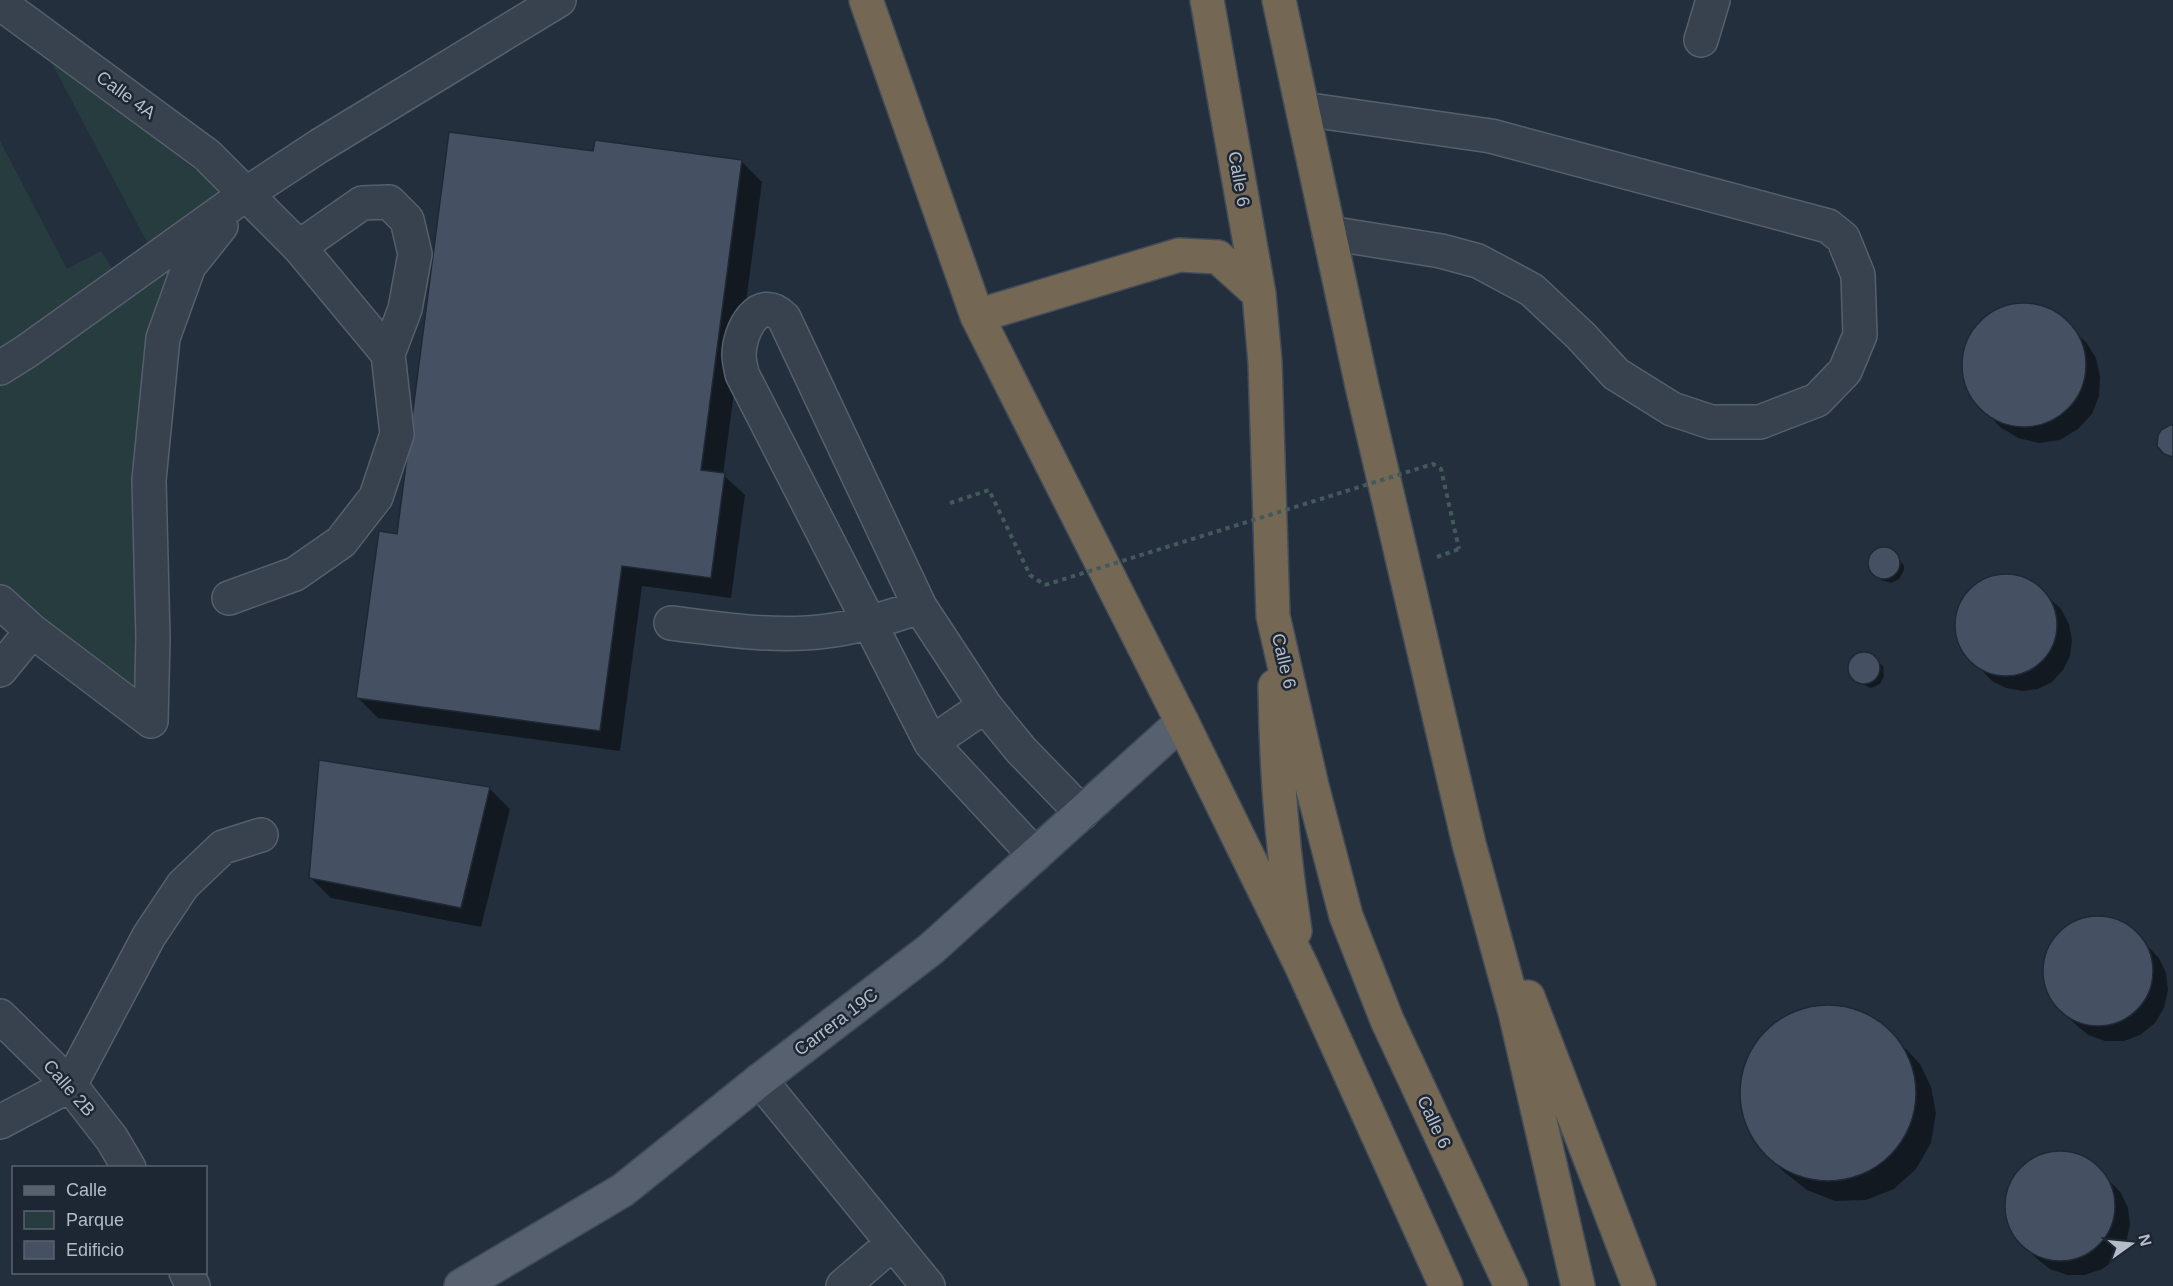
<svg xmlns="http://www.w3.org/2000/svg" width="2173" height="1286" viewBox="0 0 2173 1286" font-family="Helvetica,sans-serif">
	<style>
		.green { fill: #263c3f }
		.shadow { fill: #0007 }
		.building { fill: #455162; stroke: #1f2835; stroke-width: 1.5 }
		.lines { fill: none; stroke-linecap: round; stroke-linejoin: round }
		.minor-casing { stroke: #565f6c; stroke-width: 36 }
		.major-casing { stroke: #414a57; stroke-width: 36 }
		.highway-casing { stroke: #434c59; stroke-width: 36 }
		.path { stroke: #44595c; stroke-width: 4; stroke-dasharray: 4.5 4.5; stroke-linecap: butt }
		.minor { stroke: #38414e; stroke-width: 33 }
		.major { stroke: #56606e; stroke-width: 33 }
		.highway { stroke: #746855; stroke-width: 33 }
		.path-bridge { stroke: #44595c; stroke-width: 4; stroke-dasharray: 4.5 4.5; stroke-linecap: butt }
		.labels { text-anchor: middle; stroke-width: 5; stroke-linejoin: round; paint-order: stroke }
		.street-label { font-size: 18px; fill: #b4bcc9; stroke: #1d2633 }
	</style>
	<rect width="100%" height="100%" fill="#242f3e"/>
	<path class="green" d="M49,58L223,191L148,244Z
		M0,141L67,269L101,251L112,269L0,352Z
		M246,194L163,338L151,721L0,602V359Z"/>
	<path class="shadow" d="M594,153L741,161L762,182L723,475L745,495L731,598L642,586L620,751L378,718L358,698L398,535Z
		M2018,304L2037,306L2054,313L2086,342L2096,358L2100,377L2099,396L2092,414L2078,429L2060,440L2039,443L2018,438L2000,427L1970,394L1964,375V354L1971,334L1983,319L2000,309Z
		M1881,548L1894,552L1904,566V570L1899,579L1891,583L1881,580L1870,567L1869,562L1873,553Z
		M1998,576H2015L2031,581L2061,609L2069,624L2072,640L2070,656L2063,670L2052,682L2038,689L2022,691L2006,688L1992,681L1965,653L1958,638L1957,622L1960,606L1968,592L1982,582Z
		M1866,653L1874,658L1883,666L1884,676L1880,684L1871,688L1858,682L1853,677L1850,667L1854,658Z
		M489,788L510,809L481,927L331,898L310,877Z
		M2100,917L2117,921L2131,929L2159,958L2166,973L2168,990L2164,1008L2155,1023L2140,1035L2124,1041H2105L2088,1035L2074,1023L2058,1007L2048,991L2044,974L2046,955L2054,939L2067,927L2084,919Z
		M1833,1006L1858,1012L1881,1024L1902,1045L1920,1064L1931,1087L1936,1113L1931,1143L1916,1169L1894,1189L1866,1200L1835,1201L1807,1190L1783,1171L1762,1150L1747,1124L1741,1094L1746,1065L1761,1038L1783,1018L1807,1008Z
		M2062,1152L2079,1155L2093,1164L2121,1193L2128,1208L2130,1225L2126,1242L2117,1258L2102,1269L2085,1275H2067L2050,1269L2036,1258L2020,1242L2010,1226L2006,1208L2008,1190L2016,1174L2029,1161L2046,1153Z"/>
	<path class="building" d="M449,132L593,151L595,140L742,160L701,470L725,473L711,578L622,566L600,731L356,698L379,531L397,534Z
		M1962 365a62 62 0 1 1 124 0a62 62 0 1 1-124 0Z
		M2170,425H2173V457L2164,454L2157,446L2158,435L2161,430Z
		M1868 563a16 16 0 1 1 32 0a16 16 0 1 1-32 0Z
		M1955 625a51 51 0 1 1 102 0a51 51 0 1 1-102 0Z
		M1848 668a16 16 0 1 1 32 0a16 16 0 1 1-32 0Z
		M319,760L490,787L461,908L309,878Z
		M2043 971a55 55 0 1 1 110 0a55 55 0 1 1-110 0Z
		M1740 1093a88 88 0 1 1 176 0a88 88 0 1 1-176 0Z
		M2005 1206a55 55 0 1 1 110 0a55 55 0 1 1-110 0Z"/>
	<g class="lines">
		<defs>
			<path id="minor" d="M0,3L207,155L299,247L388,354L397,434L376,497L341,542L295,574L229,598
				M1701,40L1713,0
				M1303,109L1491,136L1828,226L1843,238L1858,275L1860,335L1845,371L1817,400L1760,422H1711L1672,409L1616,374L1581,336L1532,290L1478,261L1441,251L1329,233
				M299,247L362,203L389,202L407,220L415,254L405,309L388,354
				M0,368L27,351L246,194L319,146L559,0
				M0,602L32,631L151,721
				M671,623C722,629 775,638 827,631C859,627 889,617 920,607
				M0,670L32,631
				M151,721L153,638L149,480L163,338L189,266L221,226
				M931,743L985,706
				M1035,855L931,743L742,374C741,368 739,361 739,355C739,331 759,292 784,318L920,607L985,706L1021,750L1082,813
				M0,1016L70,1085L112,1139L129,1168
				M760,1080L928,1286
				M70,1085L149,936L183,885L223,847L261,835
				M0,1122L70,1085
				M186,1272L193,1286
				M843,1286L893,1243"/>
			<path id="major" d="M461,1286L623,1190L760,1080L931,949L1182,722"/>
			<path id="highway" d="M866,0L977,316L1182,722L1301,965L1446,1286
				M1207,0L1259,294L1265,362L1273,616L1312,786L1346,916L1387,1020L1511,1286
				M1279,0L1362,386L1469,844L1515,1012L1578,1286
				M977,316L1179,255L1218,257L1259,294
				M1275,686C1276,769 1282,849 1295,931
				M1528,997L1639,1286"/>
		</defs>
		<use href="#minor" class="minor-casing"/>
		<use href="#major" class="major-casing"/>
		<use href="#highway" class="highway-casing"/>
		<path class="path" d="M950,503L989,490L1030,575L1045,585
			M1437,557L1459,549"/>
		<use href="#minor" class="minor"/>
		<use href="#major" class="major"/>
		<use href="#highway" class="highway"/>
		<path class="path-bridge" d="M1045,585L1433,464L1441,469L1459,549"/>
	</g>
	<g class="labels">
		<g class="street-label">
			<text transform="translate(126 95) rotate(36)" y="6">Calle 4A</text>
			<text transform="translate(1239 179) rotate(80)" y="6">Calle 6</text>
			<text transform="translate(1284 661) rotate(77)" y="6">Calle 6</text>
			<text transform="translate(836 1022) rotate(-37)" y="6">Carrera 19C</text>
			<text transform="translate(69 1088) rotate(49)" y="6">Calle 2B</text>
			<text transform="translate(1434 1122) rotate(65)" y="6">Calle 6</text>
		</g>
	</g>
	<rect x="12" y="1166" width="195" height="108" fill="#1d2633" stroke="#59626f" stroke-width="1.5"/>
	<rect x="24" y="1186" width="30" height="9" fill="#56606e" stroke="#59626f" stroke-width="1.5"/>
	<text x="66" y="1196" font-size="18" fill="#b4bcc9">Calle</text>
	<rect x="24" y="1211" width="30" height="18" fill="#263c3f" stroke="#59626f" stroke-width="1.5"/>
	<text x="66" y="1226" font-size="18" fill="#b4bcc9">Parque</text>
	<rect x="24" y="1241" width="30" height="18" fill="#455162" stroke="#59626f" stroke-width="1.5"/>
	<text x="66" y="1256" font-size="18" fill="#b4bcc9">Edificio</text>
	<g transform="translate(2131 1244) rotate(75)" stroke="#1d2633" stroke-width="4.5" paint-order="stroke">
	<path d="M0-4.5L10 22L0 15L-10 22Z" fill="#b4bcc9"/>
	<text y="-9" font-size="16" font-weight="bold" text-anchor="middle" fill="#b4bcc9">N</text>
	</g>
</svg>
